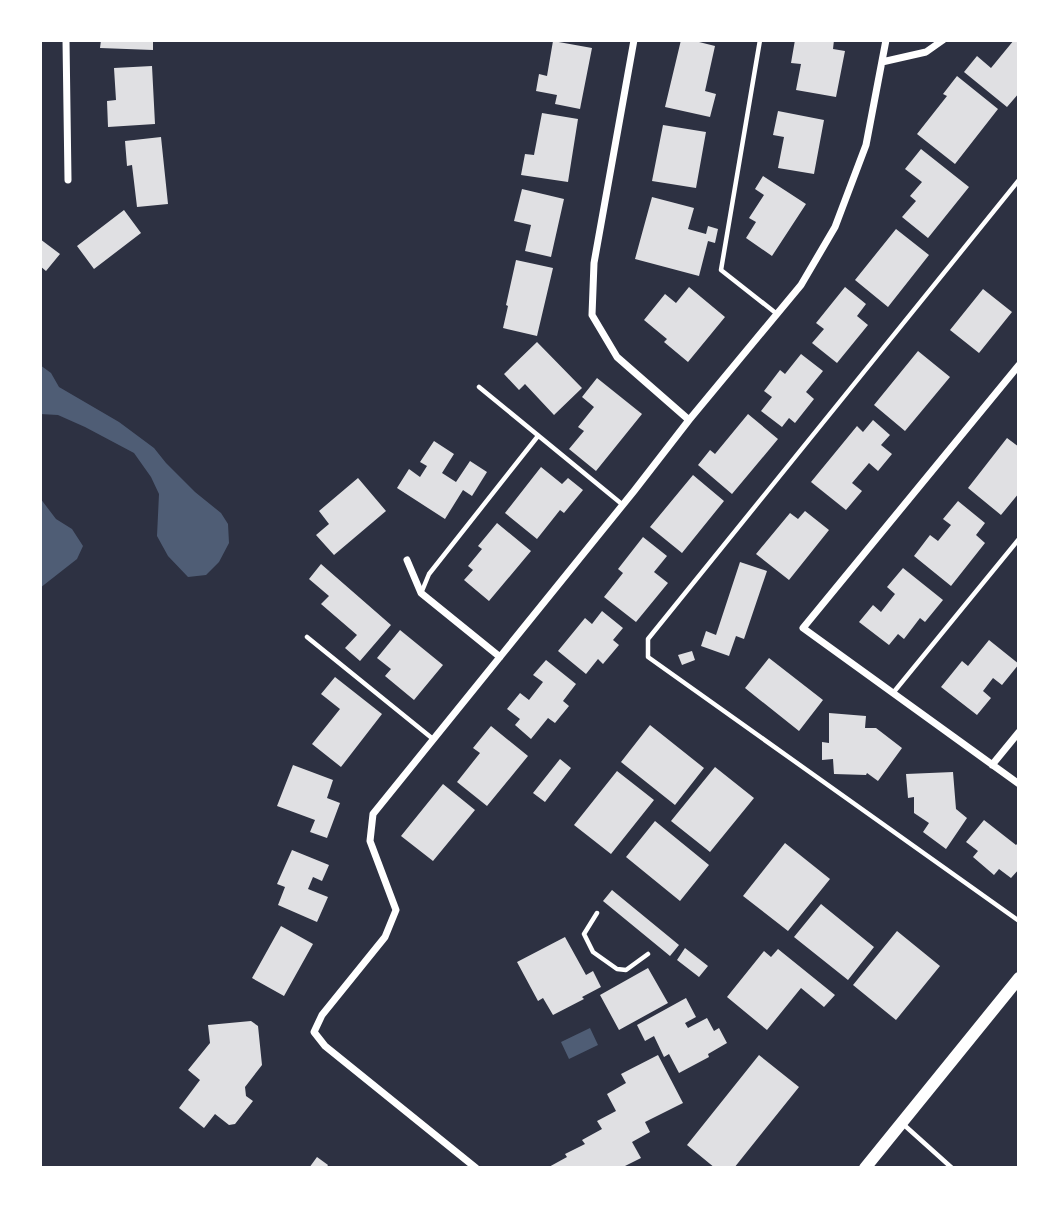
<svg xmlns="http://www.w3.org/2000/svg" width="1059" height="1208" viewBox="0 0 1059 1208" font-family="'Work Sans',sans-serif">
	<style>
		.water { fill: #4f5d75 }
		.building { fill: #e0e0e3 }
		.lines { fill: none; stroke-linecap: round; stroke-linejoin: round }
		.service { stroke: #fff; stroke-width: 4.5 }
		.minor { stroke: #fff; stroke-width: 7 }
		.secondary { stroke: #fff; stroke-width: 12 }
	</style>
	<rect width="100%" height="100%" fill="#2d3142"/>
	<path class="water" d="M40,365L51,373L59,387L119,422L154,448L166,463L195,492L221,513L228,524L229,543L219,562L206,575L188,577L168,556L157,536L159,494L151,477L134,453L85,427L58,415L40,414Z
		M40,498L56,519L72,529L83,546L77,559L40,588Z
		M590,1028L598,1045L569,1059L561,1042Z"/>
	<path class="building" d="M101,40H153V50L100,48Z
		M681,40H691L715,46L705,91L716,94L710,117L665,107Z
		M795,40H834L833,49L845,51L836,97L796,90L801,64L791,63Z
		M1014,40H1019V93L1007,107L964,72L977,56L991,68Z
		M553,41L592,48L580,109L555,104L557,95L536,91L539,74L547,76Z
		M152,66L155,124L108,127L107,101L116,100L114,68Z
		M957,76L998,109L955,164L917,134L947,96L943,94Z
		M778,111L824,120L814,174L778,168L784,137L773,135Z
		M542,113L578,119L568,182L521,175L525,154L534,155Z
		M663,125L706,132L696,188L652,181Z
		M161,137L168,204L137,207L132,165L127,166L125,141Z
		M921,149L969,187L928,238L902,217L916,201L910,196L922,182L905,169Z
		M763,176L806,204L772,256L746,238L756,222L749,218L764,195L755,189Z
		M522,189L564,199L551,257L525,251L531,225L514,221Z
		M652,197L694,208L688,229L706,234L708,226L718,229L715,243L708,241L699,276L635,259Z
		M124,210L141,233L94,269L77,246Z
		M896,229L929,255L888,307L855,280Z
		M40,239L60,254L46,271L40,266Z
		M516,260L553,268L537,336L503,328L508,306L506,305Z
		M689,287L725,317L688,362L664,342L667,339L644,320L665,294L676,303Z
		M845,287L866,304L857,316L868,325L837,363L812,343L824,329L816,323Z
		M983,289L1012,312L979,353L950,330Z
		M537,342L582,388L554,415L525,384L519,390L504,374Z
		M918,351L950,377L905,431L874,405Z
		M801,354L823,371L806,392L814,399L795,423L789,418L782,427L761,411L772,397L764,391L780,370L785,374Z
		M597,378L642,414L596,471L569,449L584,431L578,427L594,407L582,397Z
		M748,414L778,439L732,494L698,465L710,450L715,454Z
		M873,420L890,435L881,445L892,454L878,471L869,463L852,483L862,491L846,510L811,482L857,426L863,432Z
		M1007,438L1019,447V493L1001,515L968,488Z
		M434,441L454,454L442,473L456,482L470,461L487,472L472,496L463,490L445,519L397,488L409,469L420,477L427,466L420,462Z
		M541,467L562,484L568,478L583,490L564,513L560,510L537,539L505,513Z
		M693,475L724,501L682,553L650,527Z
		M358,478L386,511L334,555L316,535L329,524L319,511Z
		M958,501L985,523L976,535L985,543L951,586L914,556L930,535L938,541L951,525L943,519Z
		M805,511L829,530L789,580L756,554L790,513L798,519Z
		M497,523L531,551L489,601L464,580L473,570L468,566L482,549L478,546Z
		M643,537L667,556L654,572L668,583L636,622L604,597L623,573L618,569Z
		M740,562L767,571L744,639L736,636L729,656L701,646L706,631L716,635Z
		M321,564L391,625L360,661L345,648L357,635L321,604L329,596L309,579Z
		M903,568L943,600L925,622L920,618L904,639L898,634L889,645L859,622L873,605L881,612L895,594L887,587Z
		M602,611L623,628L613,640L619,645L603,664L598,659L586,674L558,651L585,618L592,624Z
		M400,630L443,665L414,700L385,676L391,669L377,658Z
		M989,640L1019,664L1002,685L993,678L983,691L991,698L977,715L941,687L962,661L968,666Z
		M692,651L695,660L682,665L678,655Z
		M769,658L823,700L799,731L745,688Z
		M546,660L576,684L563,701L569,706L555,723L548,718L531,739L515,725L520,719L507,709L520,693L529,700L543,682L533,675Z
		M335,677L382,714L341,767L312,744L340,709L321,694Z
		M829,713L866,716L865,728H876L902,748L878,781L867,773L866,775L834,774L833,759L822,760V742L829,743Z
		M650,725L704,768L675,805L621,762Z
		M491,726L528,756L487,806L457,782L480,753L473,748Z
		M560,759L571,768L545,802L533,793Z
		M293,765L333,780L327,798L340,803L327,838L310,832L315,820L277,806Z
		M715,767L754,798L710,852L671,821Z
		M617,771L654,800L611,854L574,825Z
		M953,772L956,809L967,818L946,849L923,832L929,823L914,813V797L908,798L906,774Z
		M443,784L475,810L433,861L401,836Z
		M984,820L1016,845L1019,842V869L1011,878L999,869L994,875L973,857L978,851L966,842Z
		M655,821L709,865L680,901L626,857Z
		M785,843L830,879L788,931L743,896Z
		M292,850L329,865L322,881L313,877L308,889L328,897L317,922L278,905L285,887L277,884Z
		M612,890L679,945L670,956L603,901Z
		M821,904L874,947L848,980L794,937Z
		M281,926L313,944L284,996L252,978Z
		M897,931L940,966L896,1020L853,985Z
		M565,937L586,975L593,971L601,987L582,997L584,999L553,1015L543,998L538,1001L517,962Z
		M685,948L708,966L699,977L677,960Z
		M778,949L835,995L824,1007L801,988L767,1030L727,997L764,951L771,957Z
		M648,968L668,1003L619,1030L600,995Z
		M686,998L696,1017L685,1023L688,1028L707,1018L714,1031L719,1028L727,1043L708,1054L709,1057L679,1073L669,1054L664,1057L654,1036L645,1041L637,1025Z
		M251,1021L258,1026L262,1065L245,1087L246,1096L253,1101L235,1124L229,1125L215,1114L204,1128L179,1108L200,1080L188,1070L210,1043L208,1025Z
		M658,1055L683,1103L645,1122L650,1132L632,1142L641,1158L621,1168H547L567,1157L565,1154L585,1144L582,1140L602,1129L597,1121L616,1111L607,1094L626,1083L621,1074Z
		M759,1055L799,1087L734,1168H715L687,1145Z
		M317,1157L328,1165L326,1168H309Z"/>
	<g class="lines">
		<path class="service" d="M760,40L721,270L777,314
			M1019,180L648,639V657L1019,921
			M479,387L623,505
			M422,591L429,574L538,436
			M307,637L433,739
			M893,693L1019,539
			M597,913L584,934L593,952L617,969L626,970L648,954
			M903,1124L952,1168"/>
		<path class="minor" d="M66,40L68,180
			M634,40L594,263L592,315L617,357L689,420
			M882,62L926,52L943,40
			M1019,365L803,628L1019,784
			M407,560L421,593L500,657
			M992,765L1019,732
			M476,1168L325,1046L314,1032L322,1015L385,937L396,910L370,841L373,814L634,491L689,420L801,285L835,227L866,145L886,40"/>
		<path class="secondary" d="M865,1168L1019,978"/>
	</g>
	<rect width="1059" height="1208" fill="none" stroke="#ffffff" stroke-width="84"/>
</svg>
